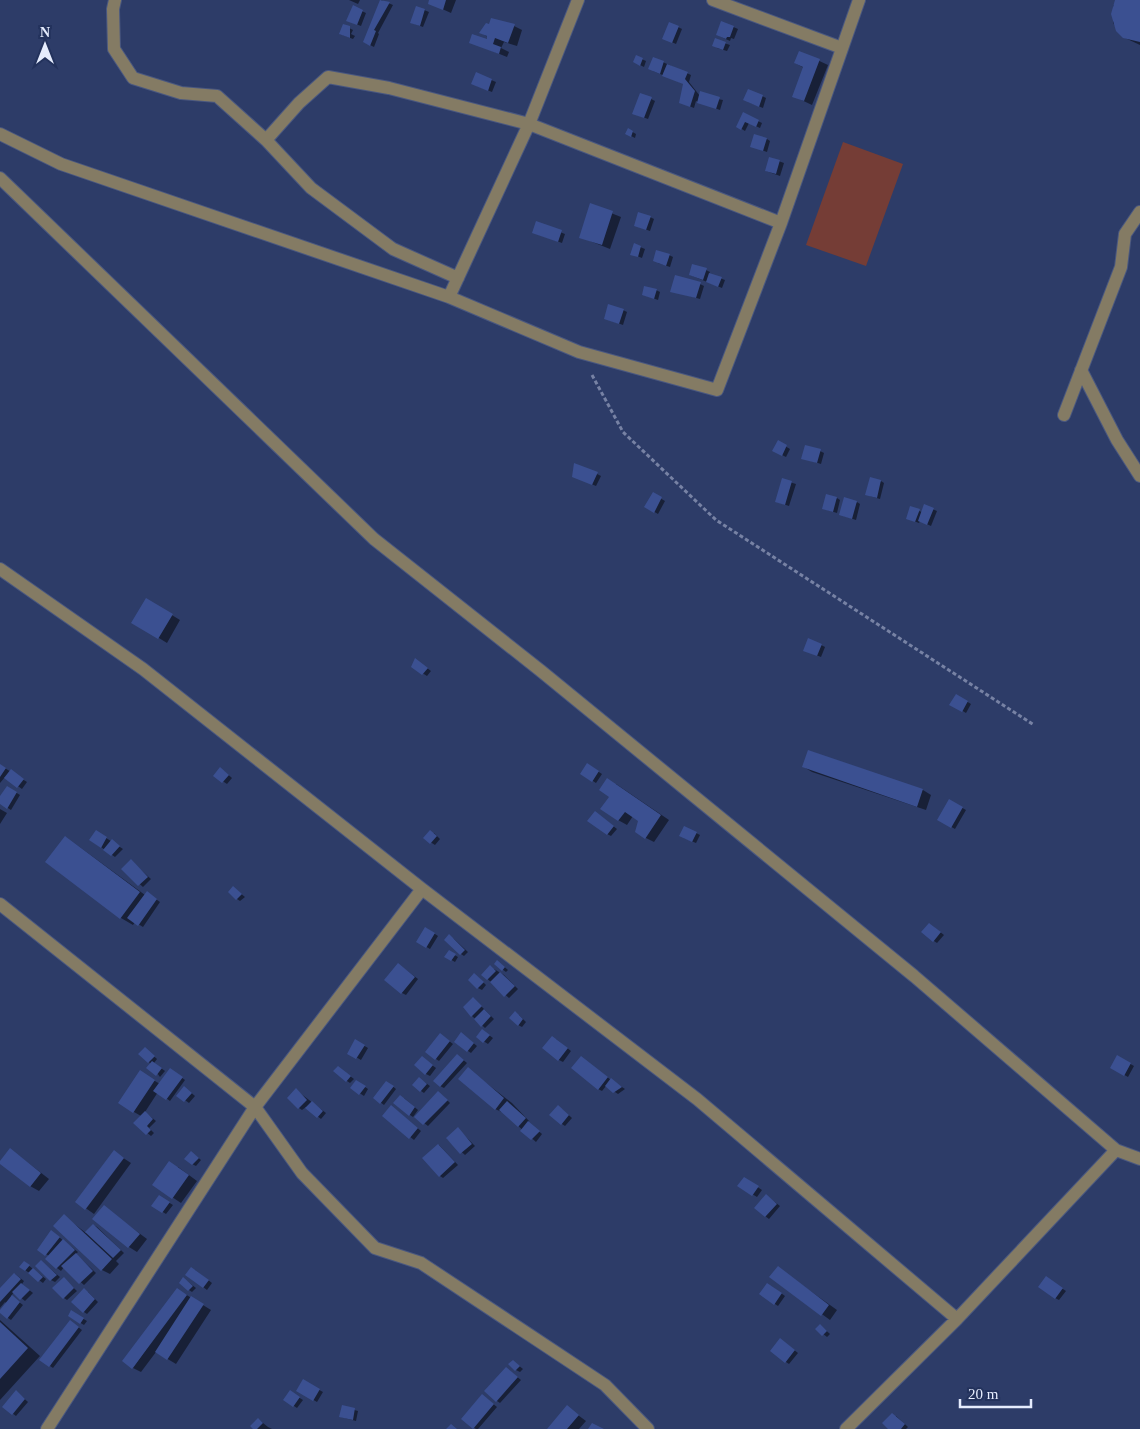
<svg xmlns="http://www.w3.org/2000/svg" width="1140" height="1429" viewBox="0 0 1140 1429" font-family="Georgia,serif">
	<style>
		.green { fill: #753d36 }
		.shadow { fill: #0007 }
		.building { fill: #3b5091 }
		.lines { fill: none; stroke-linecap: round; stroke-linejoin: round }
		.minor-casing { stroke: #4a5880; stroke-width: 14 }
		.path { stroke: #7782a4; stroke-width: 3; stroke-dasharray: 4 2.5; stroke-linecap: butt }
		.minor { stroke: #847b64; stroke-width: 12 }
	</style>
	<rect width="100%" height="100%" fill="#2d3c68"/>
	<path class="green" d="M843,142L903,164L866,266L806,245Z"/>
	<path class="shadow" d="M349,0H360L358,4Z
		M381,0L393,5L378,33L379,34L374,47L364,42Z
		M430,0H456L451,13L429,3Z
		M1118,0H1140V45L1123,37L1113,23V6Z
		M353,7L366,13L361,26L351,22Z
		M417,7L429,12L423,27L412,23Z
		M722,22L738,29L734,39L731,38L730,41L717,35Z
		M514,26L522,30L517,46L504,42L501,48L509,52L507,57L470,42L488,40V37L480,32Z
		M678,27L682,29L676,44L667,40Z
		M349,28L353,30L351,34L355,36L353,39L340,34Z
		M715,40L730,45L727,51L717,48Z
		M800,52L828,65L812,105L793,96L804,68L795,63Z
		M637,57L646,61L644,67L638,64Z
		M654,58L691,75L689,82L700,96L723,100L720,110L696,101L694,108L684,104V84L653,71Z
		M477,74L496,82L492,92L477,86Z
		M749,90L766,98L763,108L748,102Z
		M651,99L655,101L648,119L637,115Z
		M743,114L762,123L760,128L749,123L745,131L737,126Z
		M629,130L636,134L635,138L627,134Z
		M767,139L770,141L767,152L751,146Z
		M770,158L784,163L780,176L766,171Z
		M591,205L621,217L610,249L580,237Z
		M650,217L654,219L650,231L639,227Z
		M536,223L565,234L562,243L537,234Z
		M635,245L645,249L642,258L632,254Z
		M669,255L673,257L670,267L658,263Z
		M706,270L710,272L709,274L725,280L722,288L690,275Z
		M700,284L704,286L700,299L672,291Z
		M656,290L660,292L658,300L644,295Z
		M623,310L627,312L623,325L609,320Z
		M778,442L790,449L786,457L774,451Z
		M820,451L824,453L821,464L802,458Z
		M597,474L601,476L596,486L577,478Z
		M783,480L796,484L789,506L777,502Z
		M881,481L884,483L880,499L870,496Z
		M653,494L665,501L658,514L646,507Z
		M837,498L840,500L837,513L824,509Z
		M857,502L860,504L856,520L844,516Z
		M925,506L937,511L931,526L920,521L919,523L911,520L919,511L922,512Z
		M147,600L180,620L167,643L133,622Z
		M821,645L825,647L821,657L808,652Z
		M419,662L431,671L427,676L413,667Z
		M956,695L971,704L966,713L951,704Z
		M809,751L923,790L931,795L926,810L812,772L804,767Z
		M0,765L27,782L22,789L5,777L0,783Z
		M588,765L602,774L596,783L582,774Z
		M224,771L232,778L227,784L215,776Z
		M616,784L669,820L654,842L646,838L639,820L633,816L627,825L618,820L611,796Z
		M7,787L20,795L11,810L0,803V798Z
		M950,801L966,810L955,829L939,820Z
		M0,809L7,813L0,824Z
		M599,815L617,829L611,836L607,834Z
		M97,832L123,849L115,857L91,840Z
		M434,833L440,839L435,845L424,838Z
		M696,833L700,835L696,843L684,838Z
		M66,837L145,895H150L160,902L143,927L135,922L133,925L121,918Z
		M131,861L151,879L143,887L123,869Z
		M234,888L245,897L240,901L237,899Z
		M930,924L944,935L937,943L934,941Z
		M426,928L438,936L430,949L418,942Z
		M453,938L468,952L464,956L461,954Z
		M449,952L458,957L455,962L446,957Z
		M495,964H501L508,970L506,972Z
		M402,967L418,979L406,995L402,993Z
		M494,969L504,975L518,989L509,998L483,975Z
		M478,977L486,985L482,990L478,988Z
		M473,998L494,1019L485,1028L472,1016Z
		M519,1015L526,1022L522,1027L518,1025Z
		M486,1033L493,1038L488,1044L477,1037Z
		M465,1036L477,1046L471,1053L468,1051Z
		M444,1037L453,1044L439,1061L436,1059Z
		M556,1039L571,1051L563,1062L559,1060Z
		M356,1041L368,1048L361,1060L349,1053Z
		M148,1051L157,1059L154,1063L165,1071L160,1077L149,1062Z
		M1118,1057L1134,1066L1128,1077L1112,1068Z
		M461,1058L467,1063L444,1088L440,1086Z
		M425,1060L436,1068L430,1076L426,1074Z
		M585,1060L611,1080L625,1089L618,1094L606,1086L602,1091L598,1089Z
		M468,1069L512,1103L529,1121L528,1122L542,1134L536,1142L504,1113L495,1109Z
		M342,1070L354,1079L350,1083L347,1081Z
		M140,1072L160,1084L174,1072L185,1080L170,1101L158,1092L145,1112L156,1121L149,1128L154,1133L151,1136L135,1123L141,1116L134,1112Z
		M356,1081L368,1089L364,1096L352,1088Z
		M423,1081L430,1086L424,1093L421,1091Z
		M390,1084L396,1089L384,1105L380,1102Z
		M188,1090L195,1096L189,1103L178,1095Z
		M296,1090L326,1113L321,1119L306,1107L302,1110L299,1108Z
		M442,1095L450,1103L428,1126L416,1117Z
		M404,1098L418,1110L413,1117L410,1115Z
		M395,1109L421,1131L414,1140L384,1116Z
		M562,1109L572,1118L565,1126L562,1124Z
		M458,1129L475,1146L465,1155L447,1139Z
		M439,1145L458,1165L443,1178L440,1176Z
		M114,1152L131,1163L94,1214L77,1202Z
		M18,1155L49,1179L39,1191L30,1186Z
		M195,1155L201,1160L196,1166L192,1164Z
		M178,1167L197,1181L181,1203L154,1185Z
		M744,1178L762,1190L757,1197L739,1186Z
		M767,1196L780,1206L769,1219L765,1216Z
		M163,1199L173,1205L166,1214L153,1206Z
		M104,1207L147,1239L137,1252L129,1247Z
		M64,1216L86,1233L93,1225L97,1227L124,1253L116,1261L119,1264L110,1274L102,1270Z
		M55,1234L78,1252L76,1254L96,1273L84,1285L64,1267L61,1271L57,1268L47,1259L49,1256L38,1249Z
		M41,1261L60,1277L55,1282L51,1280Z
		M28,1265L46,1279L43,1283L21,1267Z
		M778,1268L837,1310L830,1320L771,1277Z
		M195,1270L212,1283L207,1290L187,1275Z
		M15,1274L24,1281L22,1284L33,1293L25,1301L14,1292L11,1296L23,1305L11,1320L8,1318L7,1304L5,1302L0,1308V1290Z
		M64,1279L77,1291L67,1300L64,1298Z
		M1049,1280L1066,1291L1059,1300L1055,1298Z
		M187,1281L196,1288L192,1292L189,1290Z
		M771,1286L785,1296L778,1306L775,1304Z
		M88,1292L98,1302L87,1314L84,1312Z
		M185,1294L211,1310L176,1364L156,1352L141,1372L133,1368Z
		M72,1312L87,1321L84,1325L69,1316Z
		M0,1320L40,1356L0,1400Z
		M74,1324L82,1330L53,1368L50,1366Z
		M821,1326L830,1334L827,1337L817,1329Z
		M784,1342L798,1353L789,1364L786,1362Z
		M513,1361L523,1369L520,1372L516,1370Z
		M506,1368L521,1380L500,1403L497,1401Z
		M303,1381L323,1392L317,1402L298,1391Z
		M290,1392L303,1400L297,1408L285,1400Z
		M19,1394L28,1402L16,1416L4,1407Z
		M486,1398L497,1407L478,1429H476L463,1419Z
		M343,1407L358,1411L356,1421L341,1417Z
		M567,1407L586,1421L579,1429H549Z
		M896,1416L908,1427L906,1429H890Z
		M258,1419L268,1427L272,1429H255Z"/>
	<path class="building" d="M380,0L390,2L374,30L376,31L370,46L363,42Z
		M429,0H446L443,10L428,4Z
		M1115,0H1140V42L1123,38L1116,31L1111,14Z
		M353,5L363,10L357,25L346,21Z
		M416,6L425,9L420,26L410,23Z
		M491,18L515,24L508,43L495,38L493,44L501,47L499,54L469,43L472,34L487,39V36L479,33L486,23L489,24Z
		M721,21L734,26L730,37H727L726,39L716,35Z
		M669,22L679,26L672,43L662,39Z
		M343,24L350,26V38L339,34Z
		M715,38L726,42L723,50L712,46Z
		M799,51L820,59L804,101L792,97L803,67L794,63Z
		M636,55L643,58L640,66L633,62Z
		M653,57L664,61L660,74L648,69Z
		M667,64L688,72L685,79L695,91L690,107L679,103L683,84L662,76Z
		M476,72L492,79L488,91L471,84Z
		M748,89L763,95L759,107L743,100Z
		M700,91L720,97L716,109L697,103Z
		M640,93L652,97L644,118L632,114Z
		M743,112L759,120L756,127L745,122L741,130L736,127Z
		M628,128L633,131L631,137L625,134Z
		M754,134L767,138L763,151L750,147Z
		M769,157L780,160L776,174L765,171Z
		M590,203L613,211L602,245L579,238Z
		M638,212L651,216L646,230L634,226Z
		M536,221L562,230L558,242L532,233Z
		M634,243L641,246L638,257L630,255Z
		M656,250L670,254L666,266L653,261Z
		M692,264L707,268L703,280L689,275Z
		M709,273L722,277L718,287L706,282Z
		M675,275L701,282L696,298L670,292Z
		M644,286L657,289L654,299L642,295Z
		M608,304L624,309L619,324L604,319Z
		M778,440L787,445L782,456L772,451Z
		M805,445L821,449L817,463L801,459Z
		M574,463L598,472L592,485L572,477Z
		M870,477L881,480L877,498L865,495Z
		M782,478L792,481L785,505L775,502Z
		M653,492L662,497L654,513L644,507Z
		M826,494L837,497L833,512L822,509Z
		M844,497L857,501L852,519L839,515Z
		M924,504L934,508L927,525L918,521Z
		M910,506L920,509L915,522L906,519Z
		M146,598L173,614L158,639L131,623Z
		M808,638L822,644L817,656L803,651Z
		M415,658L428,668L422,675L411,667Z
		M956,694L968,701L962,712L949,705Z
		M808,750L923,789L917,807L802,767Z
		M587,763L599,771L592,782L580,774Z
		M0,764L6,768L0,777Z
		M220,767L229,775L222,783L213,776Z
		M11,769L24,779L17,788L4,778Z
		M607,778L661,815L645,839L635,832L638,821L625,812L618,821L600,809L609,797L599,790Z
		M7,786L17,792L7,809L0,804V796Z
		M949,799L963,807L951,828L937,820Z
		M595,811L614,826L607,835L587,821Z
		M684,826L697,832L692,842L679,836Z
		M96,830L107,837L101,848L89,840Z
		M430,830L437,836L430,844L423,838Z
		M65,836L140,892L120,919L45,862Z
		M112,839L120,846L111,856L103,850Z
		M131,859L148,877L138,886L121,869Z
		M233,886L242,894L236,900L228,892Z
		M147,891L157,899L138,926L127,918Z
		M929,923L941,932L933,942L921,932Z
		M425,927L435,933L426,948L416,942Z
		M449,934L465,950L460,955L444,940Z
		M449,950L456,954L451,961L444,957Z
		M497,960L505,967L502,971L494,964Z
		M398,963L415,977L401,994L384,980Z
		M490,965L496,971L487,980L481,975Z
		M500,972L515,986L504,997L490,982Z
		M474,973L484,982L477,989L468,980Z
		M473,997L482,1006L471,1017L463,1007Z
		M484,1009L491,1016L481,1027L474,1019Z
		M515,1011L523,1019L518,1026L509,1018Z
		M482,1029L490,1035L483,1043L476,1037Z
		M461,1032L474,1043L467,1052L454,1042Z
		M440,1033L450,1041L435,1060L425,1052Z
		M552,1036L568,1048L558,1061L542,1048Z
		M355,1039L365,1045L356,1059L347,1054Z
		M145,1047L155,1056L148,1063L138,1054Z
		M457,1054L464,1060L440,1087L433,1081Z
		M1117,1055L1131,1063L1124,1076L1110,1068Z
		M422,1056L433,1065L425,1075L414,1065Z
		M581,1056L608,1077L598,1090L571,1068Z
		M152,1061L162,1068L156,1076L146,1068Z
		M338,1066L351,1076L346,1082L333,1071Z
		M468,1067L504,1098L495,1110L458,1079Z
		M170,1068L183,1077L166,1100L153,1091Z
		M140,1070L155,1080L133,1113L118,1103Z
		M419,1077L427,1084L420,1092L412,1085Z
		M611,1078L622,1087L613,1093L605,1086Z
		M356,1080L366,1086L359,1095L350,1088Z
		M386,1081L394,1086L380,1104L373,1098Z
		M184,1086L192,1093L184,1102L176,1096Z
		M296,1088L307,1100L298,1109L287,1098Z
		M438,1091L448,1100L423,1125L414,1117Z
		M400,1095L415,1107L409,1116L393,1103Z
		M312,1101L323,1111L317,1118L305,1108Z
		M507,1101L526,1118L518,1127L499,1110Z
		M391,1105L418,1128L409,1139L382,1116Z
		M558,1105L569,1115L561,1125L549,1115Z
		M145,1111L153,1119L147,1126L151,1130L146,1135L133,1123Z
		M528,1121L540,1131L531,1140L520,1131Z
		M458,1127L472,1144L460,1154L446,1138Z
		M438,1144L455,1162L439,1177L422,1158Z
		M10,1148L41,1173L30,1187L0,1164V1161Z
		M114,1150L124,1158L85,1210L75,1202Z
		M191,1151L199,1158L192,1165L184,1159Z
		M169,1161L189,1175L172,1199L152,1185Z
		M744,1177L759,1186L752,1196L737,1186Z
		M766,1194L777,1204L765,1217L754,1208Z
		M159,1195L170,1202L162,1213L151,1206Z
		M104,1205L140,1234L128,1248L92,1219Z
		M64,1214L112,1259L101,1271L53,1226Z
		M93,1224L121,1250L113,1258L85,1232Z
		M51,1230L60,1237L45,1256L37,1250Z
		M63,1239L75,1250L56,1269L45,1259Z
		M76,1253L93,1271L79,1284L61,1266Z
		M41,1260L57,1275L50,1281L35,1266Z
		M24,1261L30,1265L25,1271L19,1267Z
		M778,1266L829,1305L821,1316L769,1277Z
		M191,1267L209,1280L203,1288L185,1275Z
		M33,1268L43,1277L38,1282L28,1273Z
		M14,1273L21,1279L0,1302V1288Z
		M1046,1276L1063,1288L1055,1299L1038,1287Z
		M64,1277L74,1288L63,1299L52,1288Z
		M183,1277L193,1286L188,1291L179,1283Z
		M21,1283L30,1290L20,1300L12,1292Z
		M767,1283L782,1293L774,1305L759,1294Z
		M84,1288L95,1299L83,1313L71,1302Z
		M177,1288L187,1295L132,1369L122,1361Z
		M12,1295L20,1302L7,1319L0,1313V1310Z
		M191,1296L204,1304L167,1360L155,1352Z
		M71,1310L84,1318L80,1324L68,1316Z
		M70,1320L79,1327L49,1367L39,1360Z
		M0,1322L28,1348L0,1379Z
		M820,1324L827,1331L822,1336L815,1329Z
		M780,1338L795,1350L785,1363L770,1351Z
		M513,1360L520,1366L515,1371L508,1364Z
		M506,1367L518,1377L496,1402L484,1391Z
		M303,1379L320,1389L313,1401L296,1391Z
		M16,1390L25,1399L12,1415L2,1407Z
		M290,1390L300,1397L293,1407L283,1400Z
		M482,1394L494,1404L473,1429L461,1419Z
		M342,1405L355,1408L353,1420L339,1417Z
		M567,1405L579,1415L567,1429H547Z
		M892,1413L905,1424L901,1429H888L882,1423Z
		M258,1418L263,1423L257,1429H253L250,1426Z
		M592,1423L604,1429H588Z
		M451,1424L457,1429H446Z"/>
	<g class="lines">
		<defs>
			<path id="minor" d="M115,0L113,9L114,49L133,78L181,93L217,96L266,140
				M713,0L842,48
				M0,134L61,164L449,297L579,352L717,390L781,223L859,0
				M0,178L374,539L541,671L914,976L1116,1150L1140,1159
				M458,278L393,249L311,188L266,140L299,103L328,77L389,88L529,124L781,223
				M449,297L529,124L578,0
				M1081,370L1117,440L1140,476
				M1064,415L1121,267L1125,234L1140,212
				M0,569L143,669L422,889L697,1099L957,1319
				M0,904L255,1107L302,1173L375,1248L421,1263L605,1385L648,1429
				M47,1429L255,1107L422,889
				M846,1429L957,1319L1116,1150"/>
		</defs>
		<use href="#minor" class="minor-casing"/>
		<path class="path" d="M592,375L623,432L716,520L1034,725"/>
		<use href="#minor" class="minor"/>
	</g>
	<g transform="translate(45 45)" stroke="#23325c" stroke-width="4" paint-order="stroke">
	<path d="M0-4L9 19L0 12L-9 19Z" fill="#e5ecfd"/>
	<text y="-8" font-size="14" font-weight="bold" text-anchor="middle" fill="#e5ecfd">N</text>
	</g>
	<path d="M960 1399v8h71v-8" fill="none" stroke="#e5ecfd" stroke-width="2.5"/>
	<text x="968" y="1399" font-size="15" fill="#e5ecfd" stroke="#23325c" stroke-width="4" paint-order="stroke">20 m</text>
</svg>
